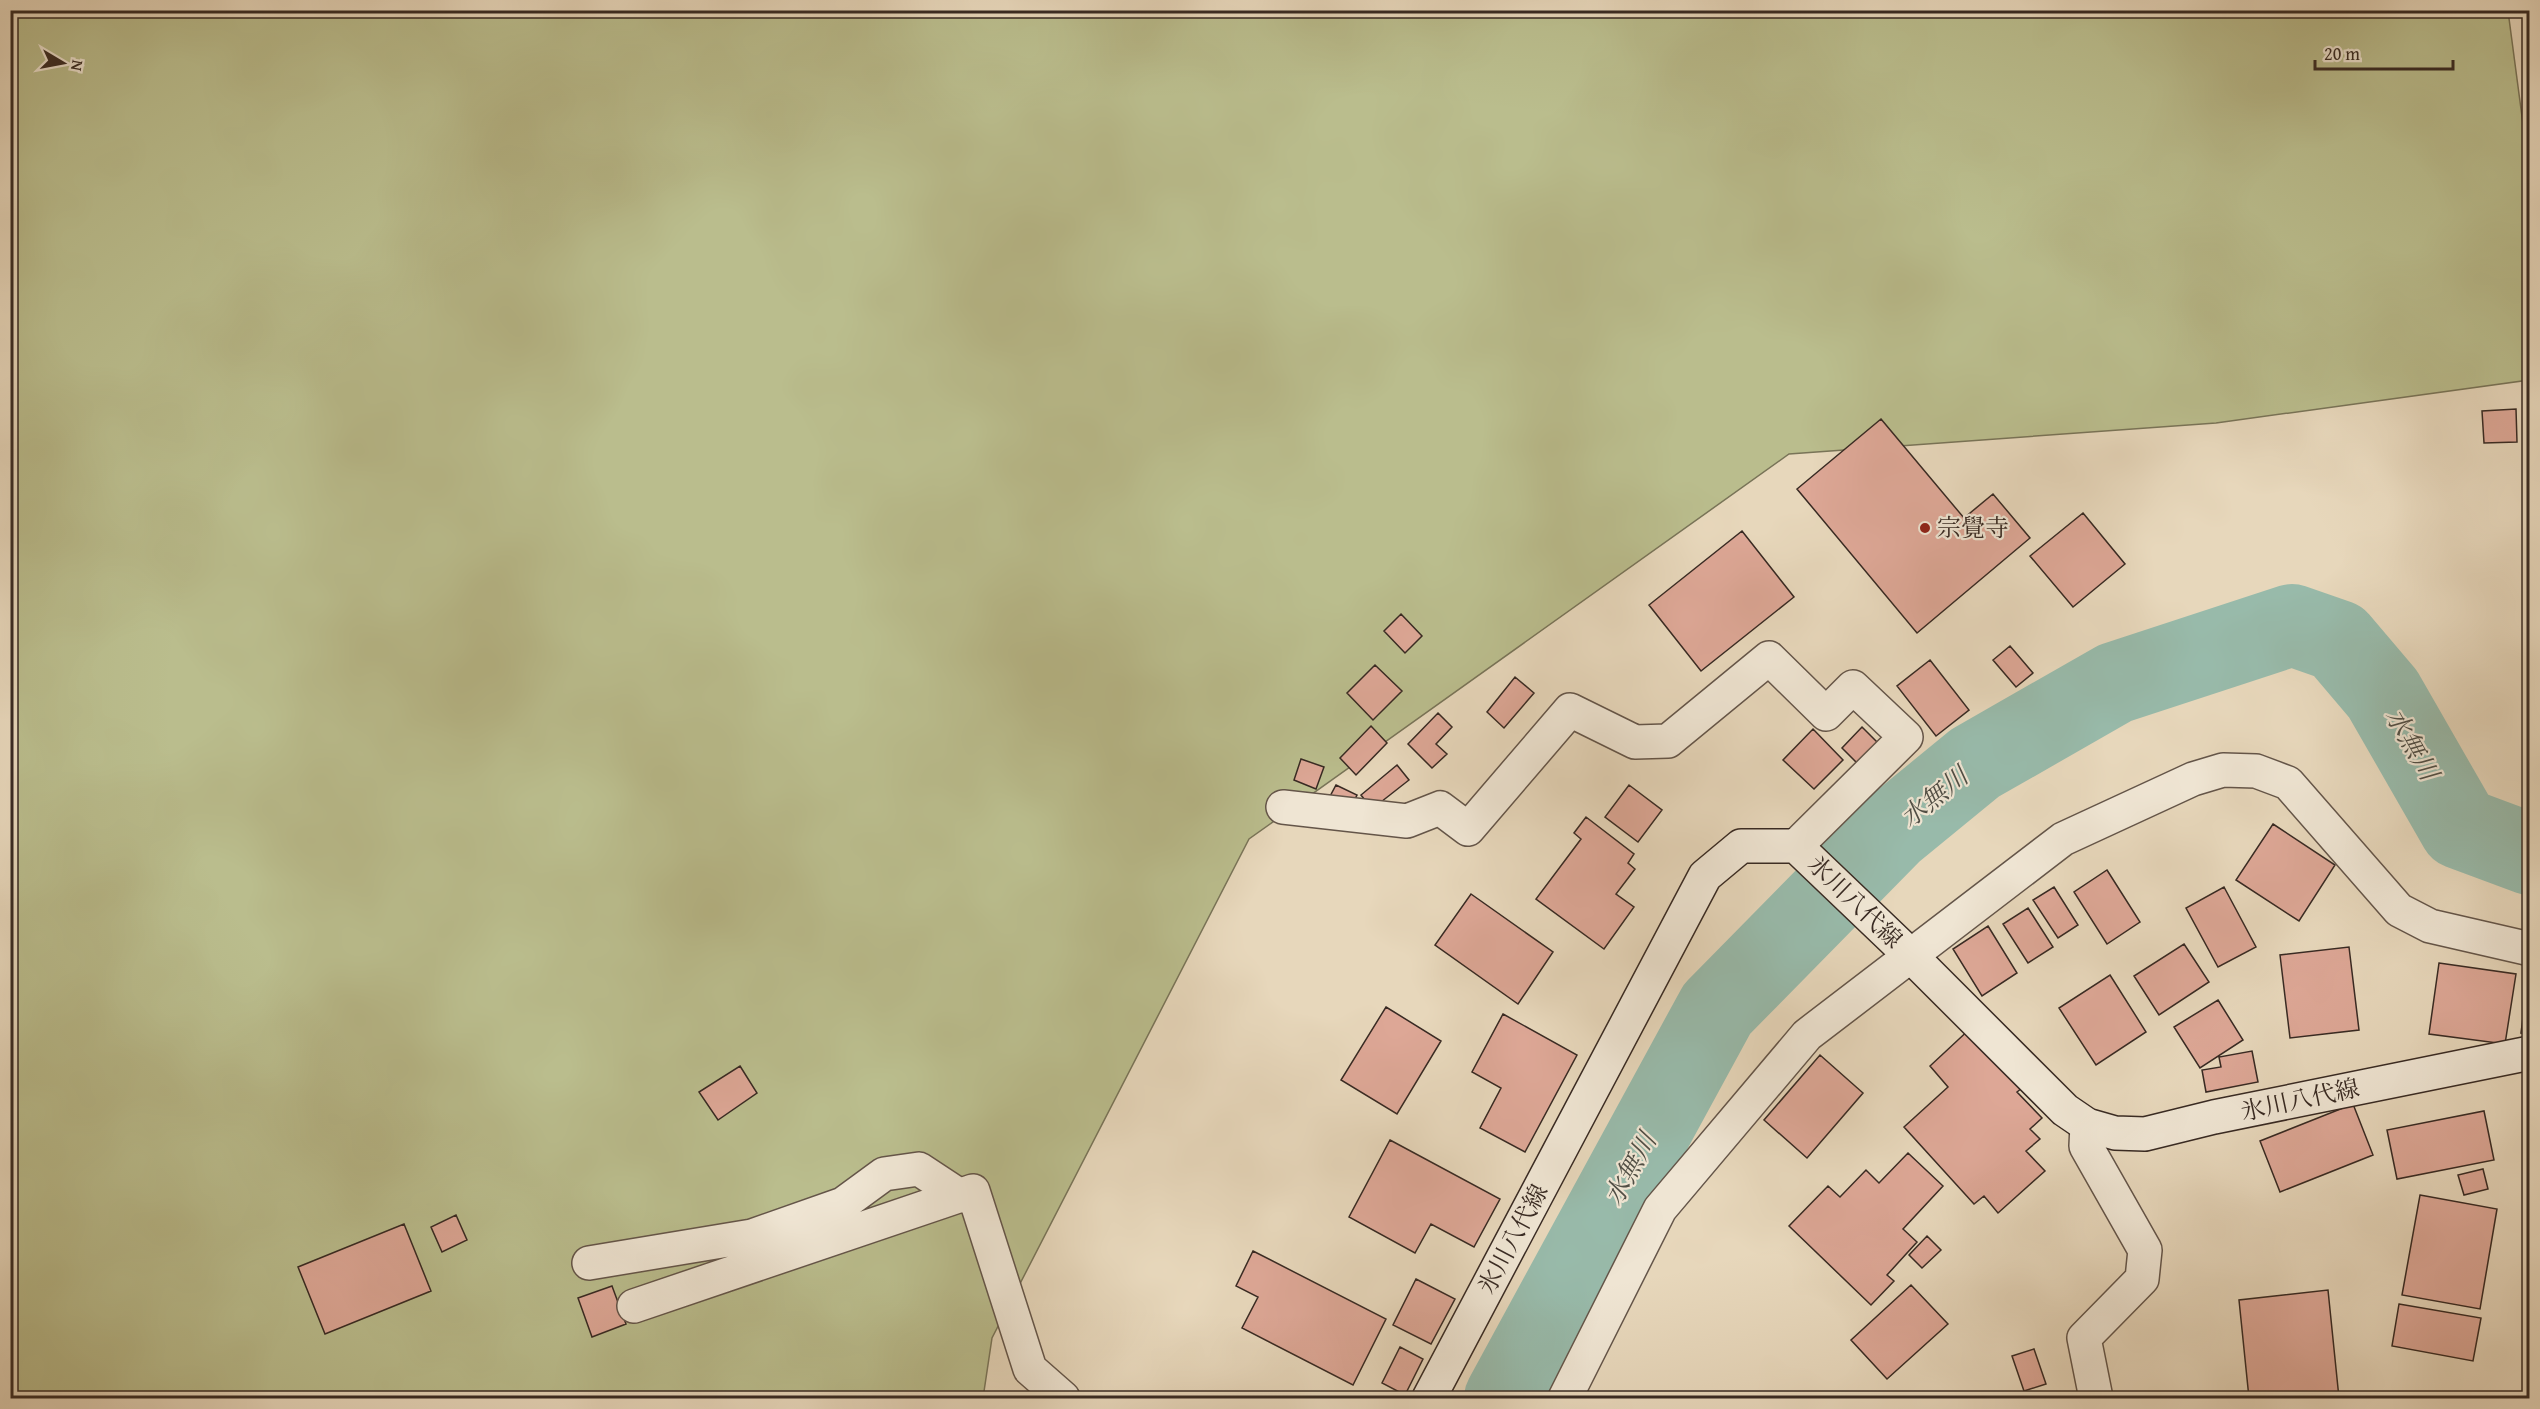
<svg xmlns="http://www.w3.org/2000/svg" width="2540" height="1409" viewBox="0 0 2540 1409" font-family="'Gentium Book Plus','Noto Serif JP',serif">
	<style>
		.green { fill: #babd8d; stroke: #797458; stroke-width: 1.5 }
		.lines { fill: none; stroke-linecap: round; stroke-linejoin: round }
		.river { stroke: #98baaa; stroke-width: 82 }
		.building { fill: #dda796; stroke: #382a23; stroke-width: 1.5 }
		.street-casing { stroke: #645549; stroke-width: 36 }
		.secondary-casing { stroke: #382a23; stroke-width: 36 }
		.street { stroke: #efe5d3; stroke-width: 33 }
		.secondary { stroke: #efe5d3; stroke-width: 33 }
		.poi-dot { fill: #8f2418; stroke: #efe5d3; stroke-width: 2 }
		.labels { text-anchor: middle; stroke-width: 4.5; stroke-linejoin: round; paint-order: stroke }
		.poi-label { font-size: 24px; fill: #382a23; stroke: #efe5d3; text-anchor: start }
		.street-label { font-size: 24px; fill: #382a23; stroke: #efe5d3 }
		.water-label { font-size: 26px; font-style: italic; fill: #504e45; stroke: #efe5d3 }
	</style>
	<rect width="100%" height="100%" fill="#e7d7bb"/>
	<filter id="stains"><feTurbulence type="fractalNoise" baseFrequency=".00333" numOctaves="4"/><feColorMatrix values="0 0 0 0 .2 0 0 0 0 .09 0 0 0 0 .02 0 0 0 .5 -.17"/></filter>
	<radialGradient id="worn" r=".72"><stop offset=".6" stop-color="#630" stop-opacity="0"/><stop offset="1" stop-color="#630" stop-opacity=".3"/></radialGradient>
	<path class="green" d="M10,11H2508L2530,177L2529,380L2216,423L1789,454L1249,839L992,1338L983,1398H11Z"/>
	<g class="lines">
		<path class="river" d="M1505,1398L1717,1009L1892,831L1975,763L2115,683L2292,625L2338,641L2383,694L2460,828L2530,854"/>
	</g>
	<path class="building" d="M2516,409L2517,442L2484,443L2482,411Z
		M1881,419L1964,518L1993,494L2030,538L1917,633L1797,489Z
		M2083,513L2125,564L2073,607L2030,556Z
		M1742,531L1794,597L1701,671L1649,605Z
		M1401,614L1422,636L1405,653L1384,631Z
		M2010,646L2033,673L2016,687L1993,660Z
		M1930,660L1969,710L1936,736L1897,686Z
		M1375,665L1402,691L1373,720L1347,693Z
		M1515,677L1534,693L1504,728L1487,712Z
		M1438,713L1452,727L1436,744L1447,754L1432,768L1408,744Z
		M1371,726L1387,743L1356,775L1340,758Z
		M1862,727L1880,745L1860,766L1842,748Z
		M1813,729L1843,760L1814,789L1783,760Z
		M1301,759L1324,767L1316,789L1294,780Z
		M1397,765L1409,780L1372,809L1361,795Z
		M1336,785L1357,795L1348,813L1327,802Z
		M1629,785L1662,810L1638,842L1605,817Z
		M1586,817L1634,854L1628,863L1635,869L1616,894L1634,907L1604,949L1536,899L1581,839L1574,833Z
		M2273,824L2335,865L2299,921L2236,880Z
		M2107,870L2140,922L2107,944L2074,892Z
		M2054,887L2078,925L2058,938L2033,900Z
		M2224,887L2256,947L2218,967L2186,908Z
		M1471,894L1553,952L1518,1004L1435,945Z
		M2028,908L2053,947L2028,963L2003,924Z
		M1988,926L2017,973L1982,996L1953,949Z
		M2184,944L2209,982L2159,1015L2134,976Z
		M2349,947L2359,1030L2290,1038L2280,955Z
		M2439,963L2516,974L2505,1044L2429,1034Z
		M2110,975L2146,1032L2096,1065L2059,1008Z
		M2527,986L2530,987V1034L2521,1033Z
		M2218,1000L2243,1040L2200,1068L2174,1027Z
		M1386,1007L1441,1041L1397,1114L1341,1080Z
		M1503,1014L1577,1055L1525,1152L1480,1128L1501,1088L1472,1072Z
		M1973,1026L2027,1084L2017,1092L2042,1118L2030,1129L2040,1139L2026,1151L2045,1171L1998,1213L1984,1196L1974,1204L1904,1127L1948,1087L1930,1066Z
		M2252,1051L2258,1082L2206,1092L2202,1070L2221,1067L2219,1057Z
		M1820,1055L1863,1093L1807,1158L1764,1120Z
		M740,1066L757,1093L718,1120L699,1092Z
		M2353,1104L2373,1155L2280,1192L2260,1141Z
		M2484,1111L2494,1160L2397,1179L2387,1130Z
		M1390,1140L1500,1199L1474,1247L1431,1224L1415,1253L1349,1217Z
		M1908,1153L1943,1186L1903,1229L1917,1242L1887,1275L1894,1281L1871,1305L1789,1226L1828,1186L1840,1197L1866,1170L1879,1183Z
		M2483,1169L2488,1189L2464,1195L2458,1175Z
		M2420,1195L2497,1209L2480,1309L2402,1295Z
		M456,1215L467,1240L442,1252L431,1227Z
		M404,1224L431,1291L325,1334L298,1267Z
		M1927,1236L1941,1250L1922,1268L1909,1255Z
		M1253,1251L1386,1319L1353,1385L1242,1328L1258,1297L1236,1286Z
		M1416,1279L1455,1299L1431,1344L1393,1325Z
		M1911,1285L1948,1324L1887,1379L1851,1340Z
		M612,1286L626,1324L592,1337L578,1298Z
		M2328,1290L2339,1398H2249L2239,1300Z
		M2399,1304L2481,1318L2473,1361L2392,1346Z
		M1400,1347L1423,1359L1405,1395L1382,1383Z
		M2034,1349L2046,1384L2024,1391L2012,1356Z
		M292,1393L294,1398H281Z"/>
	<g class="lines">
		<defs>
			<path id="street" d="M1283,807L1407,821L1440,808L1468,829L1570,710L1635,742L1668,741L1769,658L1826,714L1853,687L1906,737L1796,846
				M2087,1125L2086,1146L2145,1250L2142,1279L2084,1338L2096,1398
				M589,1263L752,1236L843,1204L884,1174L919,1169L960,1196
				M634,1306L973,1191L1030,1369L1063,1398
				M1565,1398L1660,1209L1807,1035L2063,839L2193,779L2223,770L2256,771L2288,783L2399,910L2430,926L2530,949"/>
			<path id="secondary" d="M1429,1398L1705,876L1741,846H1796L1910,955L2065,1110L2087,1125L2115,1133L2145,1134L2214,1117L2530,1053"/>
		</defs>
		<use href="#street" class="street-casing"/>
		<use href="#secondary" class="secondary-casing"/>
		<use href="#street" class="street"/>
		<use href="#secondary" class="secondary"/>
	</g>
	<circle class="poi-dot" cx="1925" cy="528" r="6"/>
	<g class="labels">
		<g class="poi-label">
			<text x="1937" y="536">宗覺寺</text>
		</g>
		<g class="street-label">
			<text transform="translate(1855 902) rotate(44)" y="8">氷川八代線</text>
			<text transform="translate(2300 1100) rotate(-12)" y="8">氷川八代線</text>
			<text transform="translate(1513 1239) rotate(-62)" y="8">氷川八代線</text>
		</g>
		<g class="water-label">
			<text transform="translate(2412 744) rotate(60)" y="9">水無川</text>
			<text transform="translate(1934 797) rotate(-39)" y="9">水無川</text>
			<text transform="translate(1630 1169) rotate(-61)" y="9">水無川</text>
		</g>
	</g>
	<rect width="2540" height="1409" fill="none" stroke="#e7d7bb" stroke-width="36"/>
	<rect x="12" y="12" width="2516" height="1385" fill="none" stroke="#382a23" stroke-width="3"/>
	<rect x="18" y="18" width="2504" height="1373" fill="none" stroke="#382a23" stroke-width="1.5"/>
	<g transform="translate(63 63) rotate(100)" stroke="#efe5d3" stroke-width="4.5" paint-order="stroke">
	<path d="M0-4.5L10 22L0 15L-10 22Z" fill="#382a23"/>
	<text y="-9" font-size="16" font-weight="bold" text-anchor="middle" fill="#382a23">N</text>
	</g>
	<path d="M2315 60v9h138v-9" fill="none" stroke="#382a23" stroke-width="3"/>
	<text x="2324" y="60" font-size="18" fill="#382a23" stroke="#efe5d3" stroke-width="4.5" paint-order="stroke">20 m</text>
	<rect width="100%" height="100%" filter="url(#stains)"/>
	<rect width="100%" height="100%" fill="url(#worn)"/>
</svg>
